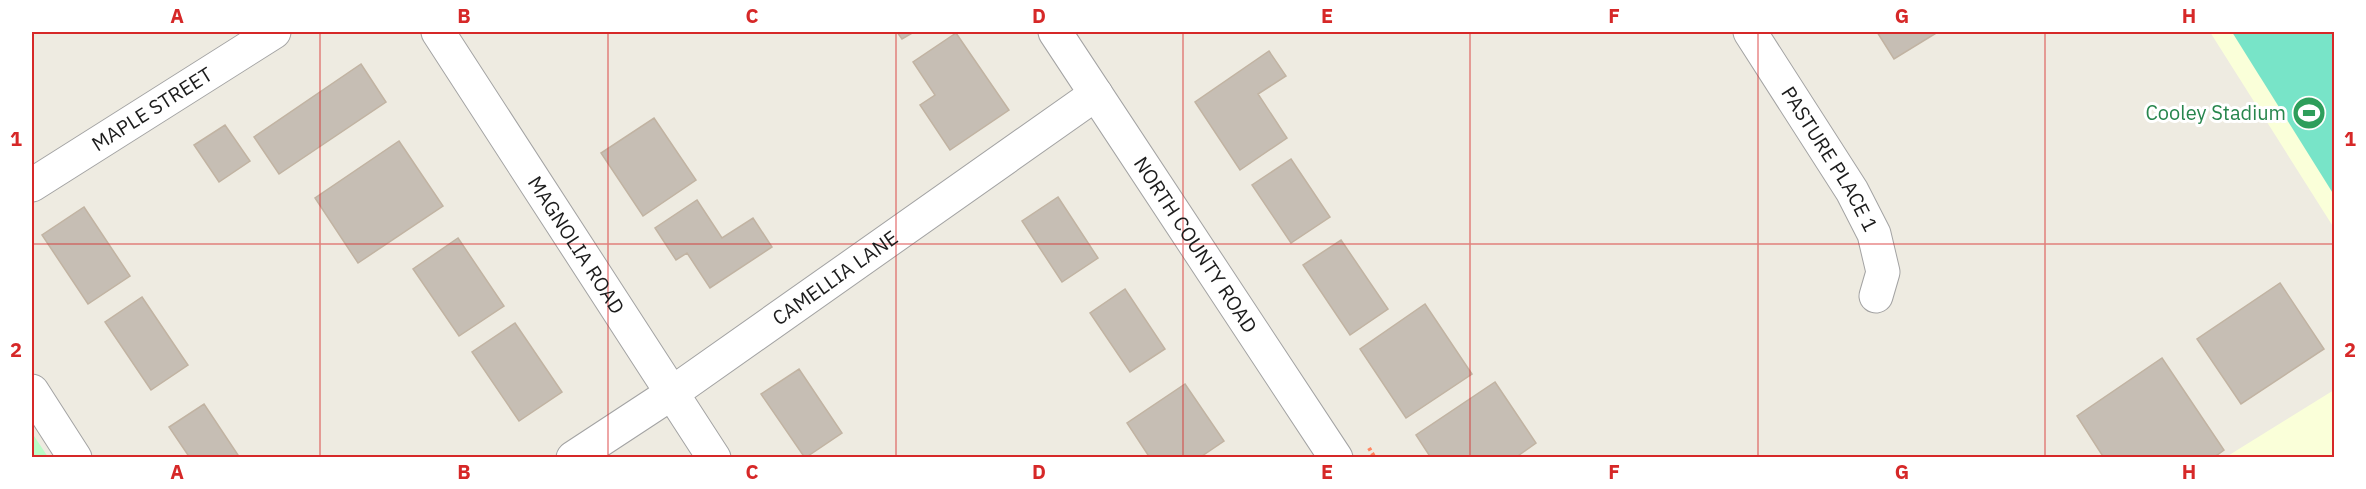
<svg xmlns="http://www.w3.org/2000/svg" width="2366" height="489" viewBox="0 0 2366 489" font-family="'IBM Plex Sans',sans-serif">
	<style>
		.education { fill: #faffd9 }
		.park { fill: #b9fdc7 }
		.pitch { fill: #78e4c8 }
		.building { fill: #c6beb4; stroke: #c1b3a2; stroke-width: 1.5 }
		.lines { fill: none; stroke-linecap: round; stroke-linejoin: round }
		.minor-casing { stroke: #a3a3a3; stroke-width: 35 }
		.path { stroke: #ff8561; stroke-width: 4; stroke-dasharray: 3 3; stroke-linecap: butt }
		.minor { stroke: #fff; stroke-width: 33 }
		.grid { fill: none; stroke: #d62828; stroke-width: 1.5; stroke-opacity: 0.55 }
		.labels { text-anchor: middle; stroke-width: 6; stroke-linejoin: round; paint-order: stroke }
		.street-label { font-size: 20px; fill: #1c1c1c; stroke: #fff }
		.leisure-label { font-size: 20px; fill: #27864d; stroke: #fff; text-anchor: end }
		.neatline { fill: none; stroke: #d62828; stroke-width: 2 }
		.grid-label { font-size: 20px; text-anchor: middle; font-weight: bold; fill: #d62828 }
	</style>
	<rect width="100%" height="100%" fill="#eeebe1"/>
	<path class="education" d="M2210,32H2334V228Z
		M2334,390V457H2226Z"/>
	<path class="park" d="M32,433L48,457H32Z"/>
	<path class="pitch" d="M2232,32H2334V195Z"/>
	<path class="building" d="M897,32H914L902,39Z
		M1877,32H1938L1894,59Z
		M956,33L1009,110L950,150L920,105L935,95L913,62Z
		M1269,51L1286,76L1258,94L1287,138L1240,170L1195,102Z
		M361,64L386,102L279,174L254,137Z
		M654,118L696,180L643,216L601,153Z
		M225,125L250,161L219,182L194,145Z
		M399,141L443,206L358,263L315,198Z
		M1291,159L1330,217L1291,243L1252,185Z
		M1058,197L1098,258L1062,282L1022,221Z
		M697,200L722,238L753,218L772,247L710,288L687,253L676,260L655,228Z
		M84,207L130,276L88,304L42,235Z
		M458,238L504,306L459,336L413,269Z
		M1341,240L1388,309L1350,335L1303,265Z
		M2280,283L2324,349L2241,404L2197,339Z
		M1125,289L1165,349L1130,372L1090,313Z
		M142,297L188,365L151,390L105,322Z
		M1425,304L1472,374L1406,418L1360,349Z
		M515,323L562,392L519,421L472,352Z
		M2162,358L2224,450L2213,458H2104L2077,416Z
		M799,369L842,433L805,458L761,394Z
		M1495,382L1536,443L1515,458H1431L1416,435Z
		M1185,384L1224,441L1199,458H1150L1127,423Z
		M204,404L240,458H190L169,427Z"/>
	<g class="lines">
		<defs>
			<g id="minor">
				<path id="s1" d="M438,32L714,458"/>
				<path id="s2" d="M1055,32L1336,458"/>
				<path id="s3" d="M1750,32L1852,191L1874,234L1883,272L1876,296"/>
				<path id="s4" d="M32,185L274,32"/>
				<path d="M32,391L75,458"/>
				<path id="s5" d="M573,458L672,393L1096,94"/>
			</g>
		</defs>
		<use href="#minor" class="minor-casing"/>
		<path class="path" d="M1369,448L1375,458"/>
		<use href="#minor" class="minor"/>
	</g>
	<path class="grid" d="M320,32V458M608,32V458M896,32V458M1183,32V458M1470,32V458M1758,32V458M2045,32V458M32,244H2334"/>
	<defs>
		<symbol id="stadium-disc" viewBox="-11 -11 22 22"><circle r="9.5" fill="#2e9e5b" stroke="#fff"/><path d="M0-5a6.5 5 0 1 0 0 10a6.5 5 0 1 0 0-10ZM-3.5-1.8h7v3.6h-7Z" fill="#fff"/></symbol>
	</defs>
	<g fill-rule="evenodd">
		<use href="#stadium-disc" x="2290" y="94" width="38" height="38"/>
	</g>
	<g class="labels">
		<g class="street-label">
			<text dy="7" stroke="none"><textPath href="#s4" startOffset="142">MAPLE STREET</textPath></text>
			<text dy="7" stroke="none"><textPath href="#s3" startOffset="150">PASTURE PLACE 1</textPath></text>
			<text dy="7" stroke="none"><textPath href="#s1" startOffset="254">MAGNOLIA ROAD</textPath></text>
			<text dy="7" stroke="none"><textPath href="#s2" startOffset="255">NORTH COUNTY ROAD</textPath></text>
			<text dy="7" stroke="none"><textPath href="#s5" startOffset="318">CAMELLIA LANE</textPath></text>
		</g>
		<g class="leisure-label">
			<text x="2286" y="120">Cooley Stadium</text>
		</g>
	</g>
	<rect width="2366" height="489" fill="none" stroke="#ffffff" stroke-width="66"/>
	<rect x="33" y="33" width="2300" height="423" class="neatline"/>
	<g class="grid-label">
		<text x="177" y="23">A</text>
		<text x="464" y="23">B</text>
		<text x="752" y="23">C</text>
		<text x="1039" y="23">D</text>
		<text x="1327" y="23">E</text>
		<text x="1614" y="23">F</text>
		<text x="1902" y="23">G</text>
		<text x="2189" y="23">H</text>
		<text x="16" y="146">1</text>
		<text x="2350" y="146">1</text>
		<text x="16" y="357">2</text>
		<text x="2350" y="357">2</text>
		<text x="177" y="479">A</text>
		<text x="464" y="479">B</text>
		<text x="752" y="479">C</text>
		<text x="1039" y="479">D</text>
		<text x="1327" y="479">E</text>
		<text x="1614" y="479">F</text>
		<text x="1902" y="479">G</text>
		<text x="2189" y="479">H</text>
	</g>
</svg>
